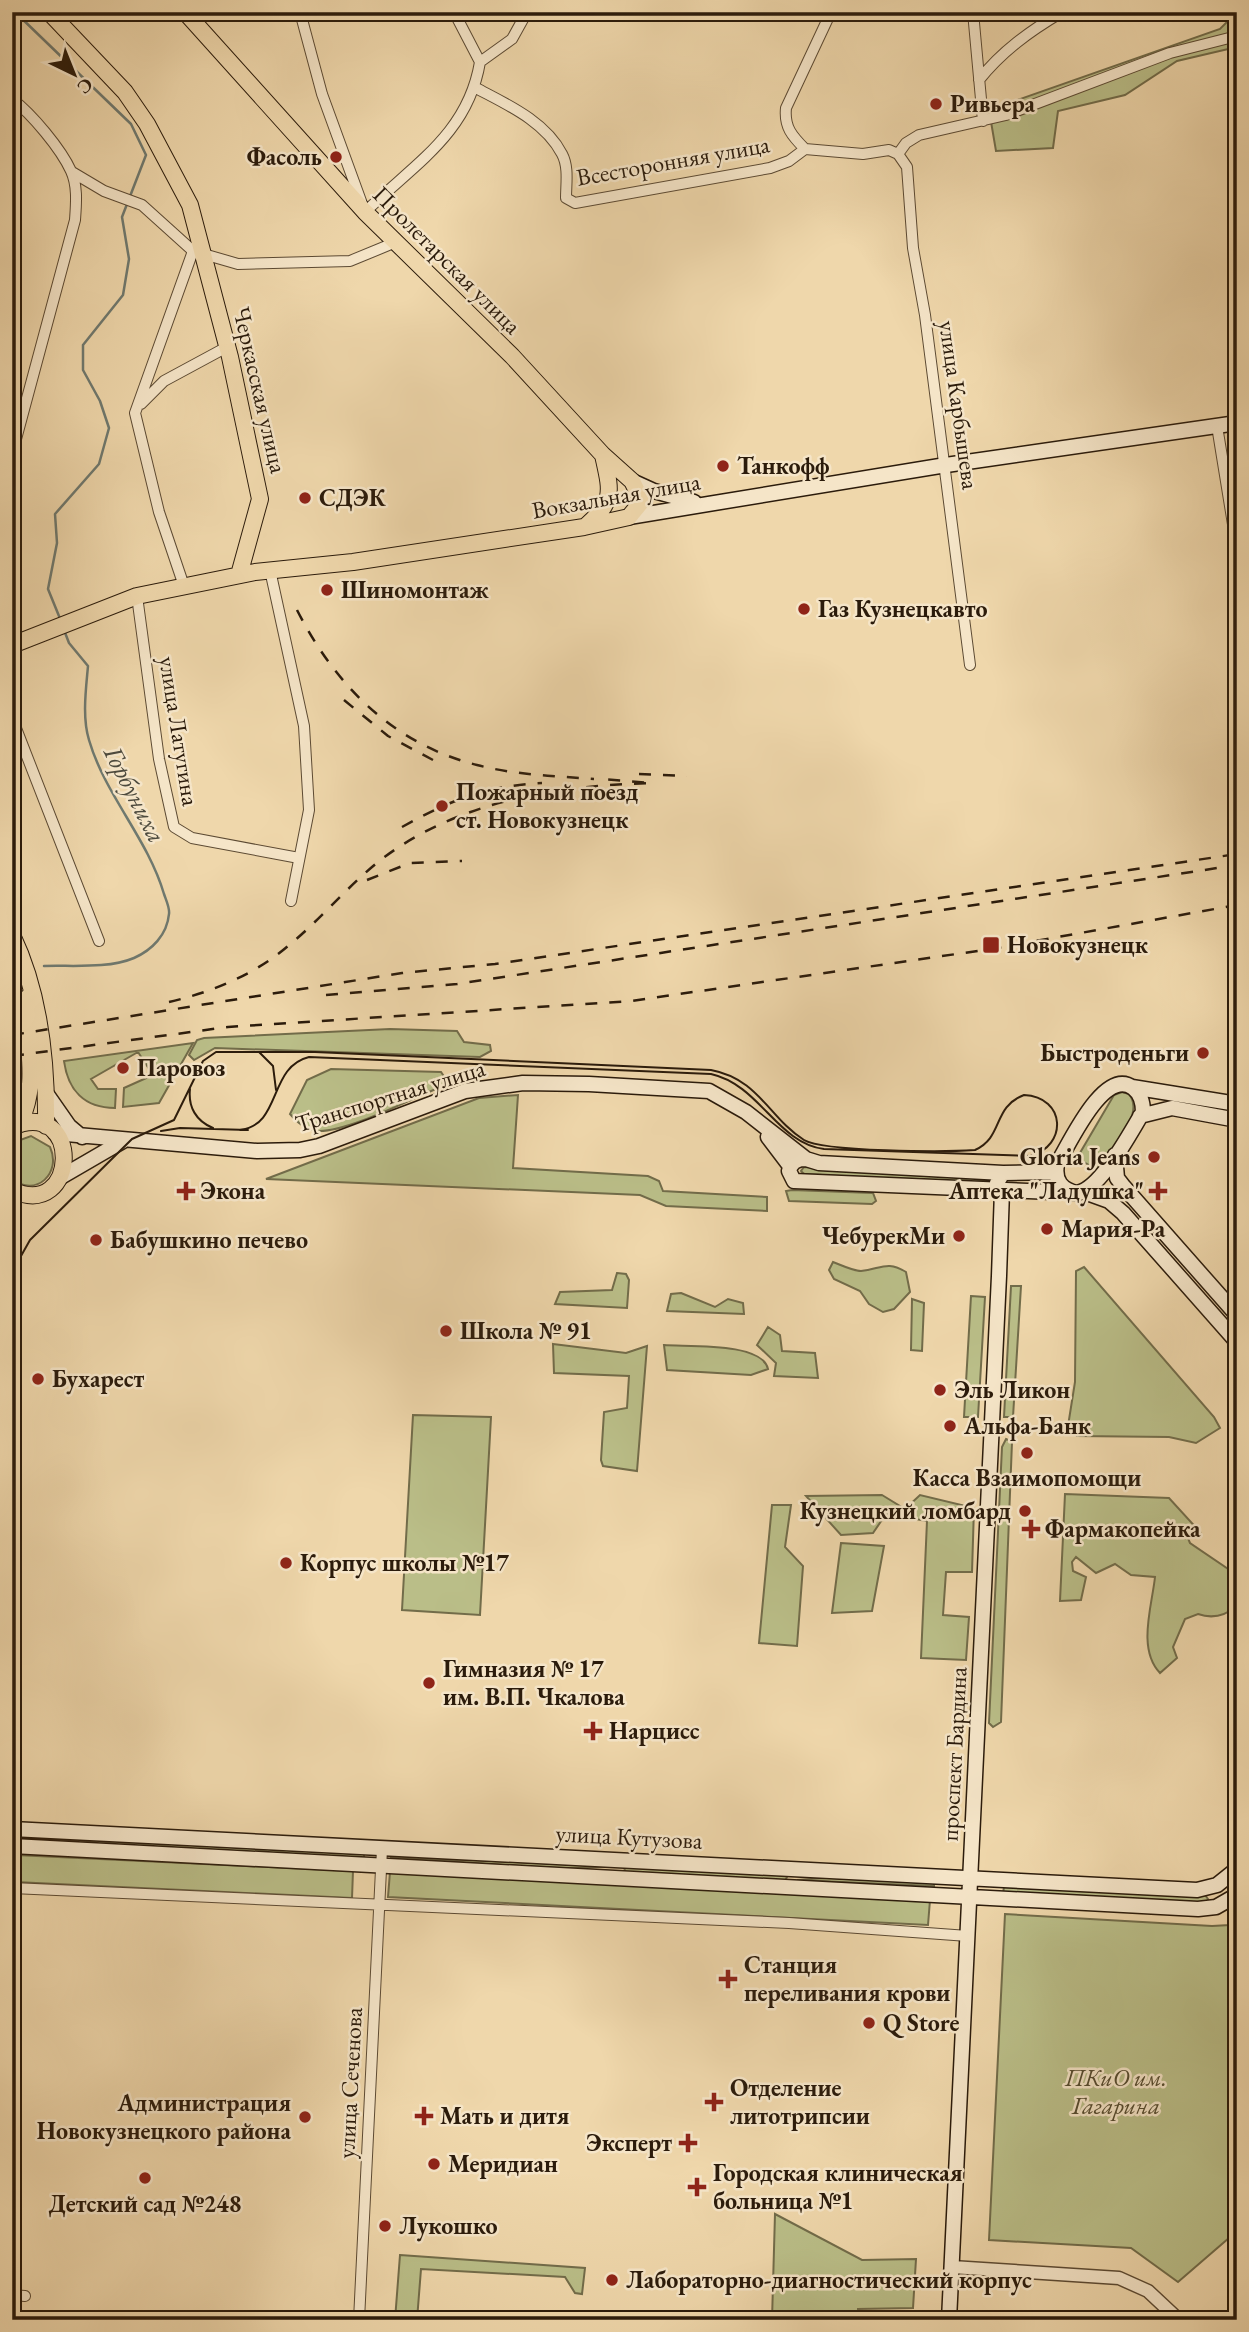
<svg xmlns="http://www.w3.org/2000/svg" width="1249" height="2332" viewBox="0 0 1249 2332" font-family="'EB Garamond',serif">
	<style>
		.green { fill: #babe88; stroke: #726c4a; stroke-width: 2 }
		.lines { fill: none; stroke-linecap: round; stroke-linejoin: round }
		.stream { stroke: #6f796f; stroke-width: 2.5 }
		.minor-casing { stroke: #5c4a33; stroke-width: 12 }
		.tertiary-casing { stroke: #5c4a33; stroke-width: 15 }
		.secondary-casing { stroke: #2b1b0b; stroke-width: 17 }
		.primary-casing { stroke: #2b1b0b; stroke-width: 18 }
		.minor { stroke: #f5e5c8; stroke-width: 10 }
		.tertiary { stroke: #f5e5c8; stroke-width: 12 }
		.secondary { stroke: #f5e5c8; stroke-width: 14 }
		.primary { stroke: #efd7ab; stroke-width: 16 }
		.tram { stroke: #2b1b0b; stroke-width: 2 }
		.rail { stroke: #2b1b0b; stroke-width: 2.5; stroke-dasharray: 12 12; stroke-linecap: butt }
		.poi-dot { fill: #8f2418; stroke: #f5e5c8; stroke-width: 2.5 }
		.labels { text-anchor: middle; stroke-width: 5; stroke-linejoin: round; paint-order: stroke }
		.poi-label { font-size: 24px; font-weight: bold; fill: #2b1b0b; stroke: #f5e5c8; text-anchor: start }
		.street-label { font-size: 24px; fill: #2b1b0b; stroke: #f5e5c8 }
		.park-label { font-size: 24px; font-style: italic; fill: #564c30; stroke: #f5e5c8 }
		.water-label { font-size: 26px; font-style: italic; fill: #4d4a3d; stroke: #f5e5c8 }
	</style>
	<rect width="100%" height="100%" fill="#efd7ab"/>
	<filter id="stains"><feTurbulence type="fractalNoise" baseFrequency=".00286" numOctaves="4"/><feColorMatrix values="0 0 0 0 .2 0 0 0 0 .09 0 0 0 0 .02 0 0 0 .5 -.17"/></filter>
	<radialGradient id="worn" r=".72"><stop offset=".6" stop-color="#630" stop-opacity="0"/><stop offset="1" stop-color="#630" stop-opacity=".3"/></radialGradient>
	<path class="green" d="M1237,12V47L1177,61L1125,95L1058,111L1053,148L996,151L989,110L1220,29Z
		M390,1029L457,1031L464,1042L490,1045L491,1051L480,1057L215,1048L194,1060L189,1055L197,1040L204,1038Z
		M193,1043L159,1103L123,1107L124,1088L153,1075L138,1052L91,1079L98,1089H116L115,1108C84,1108 68,1090 64,1061Z
		M331,1069L441,1072L447,1081L443,1086C413,1098 348,1132 318,1131C306,1130 298,1123 290,1114L307,1080Z
		M1122,1092L1129,1094C1146,1114 1110,1152 1099,1171L1077,1158L1114,1095Z
		M518,1095L513,1168L648,1176L659,1181L663,1191L767,1197V1211L666,1206L640,1195L266,1179L479,1098Z
		M31,1136L50,1147C62,1173 36,1198 12,1179V1143Z
		M804,1167L986,1176L990,1180L986,1184L804,1174L801,1171Z
		M792,1190L873,1193L876,1201L872,1204L789,1201L786,1191Z
		M833,1262C841,1265 853,1271 861,1271C881,1269 887,1260 906,1272L910,1292L894,1309L883,1312L869,1304L860,1291L834,1279L829,1270Z
		M1084,1267L1214,1417L1220,1428L1196,1443L1169,1437L1077,1436L1068,1426L1075,1382L1076,1271Z
		M617,1273L626,1274L629,1280L627,1308L555,1304L560,1292L612,1290Z
		M1011,1286H1021L1013,1417H1004Z
		M681,1293L715,1307L728,1299L743,1303L744,1314L667,1311L671,1294Z
		M971,1296L985,1297L978,1417H964Z
		M912,1299L924,1303L922,1351L911,1350Z
		M768,1327L780,1335L782,1351L815,1353L818,1378L774,1376L776,1363L757,1345Z
		M553,1344L626,1353L647,1346L637,1471L603,1466L601,1460L604,1412L627,1408L629,1376L554,1373Z
		M664,1345C688,1347 762,1342 768,1369L751,1375L667,1370Z
		M413,1415L491,1417L480,1615L402,1610Z
		M1006,1439L1012,1442L1001,1722L993,1727L989,1723L1002,1447Z
		M1065,1494L1169,1498L1200,1532L1187,1536L1190,1543L1237,1575V1606C1225,1616 1212,1619 1198,1614L1185,1619L1173,1647L1177,1658L1160,1673C1137,1649 1152,1606 1155,1577L1131,1575L1115,1564L1096,1573L1076,1557L1072,1562L1073,1571L1086,1577L1081,1600L1060,1601Z
		M882,1495L905,1509L920,1495L974,1508L972,1572H946L943,1615L969,1617L966,1660L921,1658L927,1521L886,1514L873,1533L841,1535L806,1496Z
		M772,1505H791L785,1547L803,1566L797,1646L759,1643Z
		M841,1543L884,1546L872,1611L832,1613Z
		M17,1837L364,1853V1859L15,1840Z
		M16,1855L353,1871L352,1898L15,1882Z
		M390,1857L615,1866L561,1869Z
		M624,1865L788,1875L785,1881L625,1872Z
		M390,1872L930,1900L928,1925L388,1897Z
		M855,1876L934,1880V1886L797,1880Z
		M1004,1887L1205,1895L1208,1899L1206,1903L1003,1893Z
		M1005,1914L1212,1926L1230,1925L1237,1919V2231L1178,2282L1131,2248L989,2240Z
		M775,2214L862,2260L916,2259L913,2308L858,2309V2320H772Z
		M400,2255L585,2268L582,2294L575,2293L565,2277L421,2269L417,2320H395Z"/>
	<g class="lines">
		<path class="stream" d="M15,12L131,124L146,155L122,217L129,259L123,295L83,345V370L100,401L109,428L99,464L55,514L57,543L48,589L61,621
			M44,966C71,965 108,969 134,958C152,950 167,935 169,914C170,908 166,900 164,894C148,839 105,795 89,740C82,717 86,689 88,666L69,643L64,630
			M12,1048L16,1075L12,1080"/>
		<defs>
			<path id="minor" d="M300,12L322,94L365,212C414,164 468,134 480,62
				M454,12L480,62
				M973,12L983,121
				M480,62L512,39L527,12
				M979,80C1002,51 1030,31 1062,12
				M476,88C506,104 545,121 562,154C569,167 566,184 566,198L575,203L770,168L789,161L805,149L863,154L889,150L898,154L907,167L913,248L925,315L970,665
				M12,99C32,114 61,149 71,171C78,186 76,205 75,220L12,454
				M805,149C792,136 784,127 786,108L831,12
				M898,154L906,143L919,135L1006,115L1170,53L1237,36
				M72,172L104,191L142,205L193,251L238,264L350,261L396,242
				M141,404L164,381L227,347
				M1217,426L1237,549
				M270,570L304,726L309,810L291,901
				M184,586L159,512L135,413L193,251
				M137,596L159,759L174,827L192,838L299,858
				M12,718L99,941
				M12,1480H13
				M12,1888L789,1923L968,1936
				M12,2295L25,2296
				M359,2320L382,1849"/>
			<path id="tertiary" d="M952,2267L1119,2278L1148,2291L1179,2320"/>
			<path id="secondary" d="M632,481L654,491L694,502
				M629,517L946,465L1237,423
				M1132,1087L1237,1104
				M46,1093L69,1126L82,1137
				M1140,1116L1172,1108L1237,1120
				M55,1133L257,1151L300,1150L319,1146L465,1091L523,1083L589,1084L709,1091L746,1112L806,1159L819,1163L1003,1173L1055,1172
				M768,1137L790,1166
				M1115,1155L1117,1178L1124,1187L1237,1315
				M806,1159C797,1159 791,1162 789,1171L794,1181L1077,1193C1101,1189 1130,1133 1143,1112C1143,1102 1141,1094 1133,1088C1104,1066 1069,1145 1057,1164C1054,1181 1062,1190 1077,1193
				M61,1177L123,1141
				M1084,1192L1109,1201L1123,1213L1237,1342
				M12,1829L1197,1890L1217,1885L1237,1869
				M12,1846L1198,1909L1216,1907L1237,1895
				M949,2320L999,1276L1002,1191L997,1183L1003,1173"/>
			<path id="primary" d="M49,12L125,92L147,124L190,205L230,357L260,499L239,575
				M586,526C615,500 611,492 603,455
				M12,645L137,596L255,572L353,562L584,527L629,517L642,501L632,481L603,455L512,356L365,212L185,12
				M12,935C40,993 47,1063 46,1126
				M20,1123C41,1075 23,1045 29,996
				M12,1127C83,1096 79,1222 12,1190"/>
		</defs>
		<use href="#minor" class="minor-casing"/>
		<use href="#tertiary" class="tertiary-casing"/>
		<use href="#secondary" class="secondary-casing"/>
		<use href="#primary" class="primary-casing"/>
		<use href="#minor" class="minor"/>
		<use href="#tertiary" class="tertiary"/>
		<use href="#secondary" class="secondary"/>
		<use href="#primary" class="primary"/>
		<path class="tram" d="M259,1052L273,1066L276,1090
			M190,1089C188,1107 196,1121 213,1128
			M161,1131L180,1128L248,1130
			M12,1287L21,1256L30,1240L132,1139L174,1120L203,1061L216,1052H315L711,1070C759,1079 769,1118 804,1140C824,1152 946,1152 975,1150C1004,1137 992,1107 1024,1095C1066,1097 1068,1146 1030,1156L824,1149C777,1143 760,1085 711,1074L309,1057C268,1067 282,1125 240,1130
			M12,1379L19,1278"/>
		<path class="rail" d="M297,610C335,685 393,744 477,765C515,775 555,776 594,779
			M344,700L388,736L433,760
			M639,774L687,776
			M402,827C451,800 485,786 542,783
			M367,880L410,863L462,861
			M326,995L457,984L1237,865
			M169,1002C212,992 254,975 288,946C320,920 346,888 378,862C456,801 555,786 651,783L601,779
			M12,1035L402,973L495,964L1237,854
			M12,1056L228,1027L631,1001L991,949L1237,905"/>
	</g>
	<g class="poi-dot">
		<circle cx="936" cy="104" r="7"/>
		<circle cx="336" cy="157" r="7"/>
		<circle cx="723" cy="466" r="7"/>
		<circle cx="305" cy="498" r="7"/>
		<circle cx="327" cy="590" r="7"/>
		<circle cx="804" cy="609" r="7"/>
		<circle cx="442" cy="806" r="7"/>
		<rect x="982" y="936" width="18" height="18" rx="3.5"/>
		<circle cx="1203" cy="1053" r="7"/>
		<circle cx="123" cy="1068" r="7"/>
		<circle cx="1154" cy="1157" r="7"/>
		<path d="M182.5 1180.5h7v7h7v7h-7v7h-7v-7h-7v-7h7z"/>
		<path d="M1154.5 1180.5h7v7h7v7h-7v7h-7v-7h-7v-7h7z"/>
		<circle cx="1047" cy="1229" r="7"/>
		<circle cx="959" cy="1236" r="7"/>
		<circle cx="96" cy="1240" r="7"/>
		<circle cx="446" cy="1331" r="7"/>
		<circle cx="38" cy="1379" r="7"/>
		<circle cx="940" cy="1390" r="7"/>
		<circle cx="950" cy="1426" r="7"/>
		<circle cx="1027" cy="1453" r="7"/>
		<circle cx="1025" cy="1511" r="7"/>
		<path d="M1027.5 1518.5h7v7h7v7h-7v7h-7v-7h-7v-7h7z"/>
		<circle cx="286" cy="1563" r="7"/>
		<circle cx="429" cy="1683" r="7"/>
		<path d="M589.5 1720.5h7v7h7v7h-7v7h-7v-7h-7v-7h7z"/>
		<path d="M724.5 1968.5h7v7h7v7h-7v7h-7v-7h-7v-7h7z"/>
		<circle cx="869" cy="2023" r="7"/>
		<path d="M710.5 2091.5h7v7h7v7h-7v7h-7v-7h-7v-7h7z"/>
		<path d="M420.5 2105.5h7v7h7v7h-7v7h-7v-7h-7v-7h7z"/>
		<circle cx="305" cy="2117" r="7"/>
		<path d="M684.5 2132.5h7v7h7v7h-7v7h-7v-7h-7v-7h7z"/>
		<circle cx="434" cy="2164" r="7"/>
		<circle cx="145" cy="2178" r="7"/>
		<path d="M693.5 2176.5h7v7h7v7h-7v7h-7v-7h-7v-7h7z"/>
		<circle cx="385" cy="2226" r="7"/>
		<circle cx="612" cy="2280" r="7"/>
	</g>
	<g class="labels">
		<g class="poi-label">
			<text x="950" y="112">Ривьера</text>
			<text x="322" y="165" text-anchor="end">Фасоль</text>
			<text x="737" y="474">Танкофф</text>
			<text x="319" y="506">СДЭК</text>
			<text x="341" y="598">Шиномонтаж</text>
			<text x="818" y="617">Газ Кузнецкавто</text>
			<text x="456" y="800">Пожарный поезд<tspan x="456" dy="28">ст. Новокузнецк</tspan></text>
			<text x="1007" y="953">Новокузнецк</text>
			<text x="1189" y="1061" text-anchor="end">Быстроденьги</text>
			<text x="137" y="1076">Паровоз</text>
			<text x="1140" y="1165" text-anchor="end">Gloria Jeans</text>
			<text x="200" y="1199">Экона</text>
			<text x="1144" y="1199" text-anchor="end">Аптека "Ладушка"</text>
			<text x="1061" y="1237">Мария-Ра</text>
			<text x="945" y="1244" text-anchor="end">ЧебурекМи</text>
			<text x="110" y="1248">Бабушкино печево</text>
			<text x="460" y="1339">Школа № 91</text>
			<text x="52" y="1387">Бухарест</text>
			<text x="954" y="1398">Эль Ликон</text>
			<text x="964" y="1434">Альфа-Банк</text>
			<text x="1027" y="1486" text-anchor="middle">Касса Взаимопомощи</text>
			<text x="1011" y="1519" text-anchor="end">Кузнецкий ломбард</text>
			<text x="1045" y="1537">Фармакопейка</text>
			<text x="300" y="1571">Корпус школы №17</text>
			<text x="443" y="1677">Гимназия № 17<tspan x="443" dy="28">им. В.П. Чкалова</tspan></text>
			<text x="609" y="1739">Нарцисс</text>
			<text x="744" y="1973">Станция<tspan x="744" dy="28">переливания крови</tspan></text>
			<text x="883" y="2031">Q Store</text>
			<text x="730" y="2096">Отделение<tspan x="730" dy="28">литотрипсии</tspan></text>
			<text x="291" y="2111" text-anchor="end">Администрация<tspan x="291" dy="28">Новокузнецкого района</tspan></text>
			<text x="440" y="2124">Мать и дитя</text>
			<text x="672" y="2151" text-anchor="end">Эксперт</text>
			<text x="448" y="2172">Меридиан</text>
			<text x="713" y="2181">Городская клиническая<tspan x="713" dy="28">больница №1</tspan></text>
			<text x="145" y="2212" text-anchor="middle">Детский сад №248</text>
			<text x="399" y="2234">Лукошко</text>
			<text x="626" y="2288">Лабораторно-диагностический корпус</text>
		</g>
		<g class="street-label">
			<text transform="translate(673 161) rotate(-10)" y="8">Всесторонняя улица</text>
			<text transform="translate(447 260) rotate(45)" y="8">Пролетарская улица</text>
			<text transform="translate(260 390) rotate(77)" y="8">Черкасская улица</text>
			<text transform="translate(959 405) rotate(82)" y="8">улица Карбышева</text>
			<text transform="translate(616 496) rotate(-10)" y="8">Вокзальная улица</text>
			<text transform="translate(179 731) rotate(81)" y="8">улица Латугина</text>
			<text transform="translate(390 1096) rotate(-17)" y="8">Транспортная улица</text>
			<text transform="translate(954 1754) rotate(-87)" y="8">проспект Бардина</text>
			<text transform="translate(629 1837) rotate(3)" y="8">улица Кутузова</text>
			<text transform="translate(350 2083) rotate(-87)" y="8">улица Сеченова</text>
		</g>
		<g class="park-label">
			<text x="1116" y="2086">ПКиО им.<tspan x="1116" dy="28">Гагарина</tspan></text>
		</g>
		<g class="water-label">
			<text transform="translate(135 794) rotate(63)" y="9">Горбуниха</text>
		</g>
	</g>
	<rect width="1249" height="2332" fill="none" stroke="#efd7ab" stroke-width="42"/>
	<rect x="14" y="14" width="1221" height="2304" fill="none" stroke="#2b1b0b" stroke-width="3.5"/>
	<rect x="21" y="21" width="1207" height="2290" fill="none" stroke="#2b1b0b" stroke-width="2"/>
	<g transform="translate(74 74) rotate(137)" stroke="#f5e5c8" stroke-width="5" paint-order="stroke">
	<path d="M0-5L12 26L0 18L-12 26Z" fill="#2b1b0b"/>
	<text y="-10" font-size="19" font-weight="bold" text-anchor="middle" fill="#2b1b0b">С</text>
	</g>
	<rect width="100%" height="100%" filter="url(#stains)"/>
	<rect width="100%" height="100%" fill="url(#worn)"/>
</svg>
